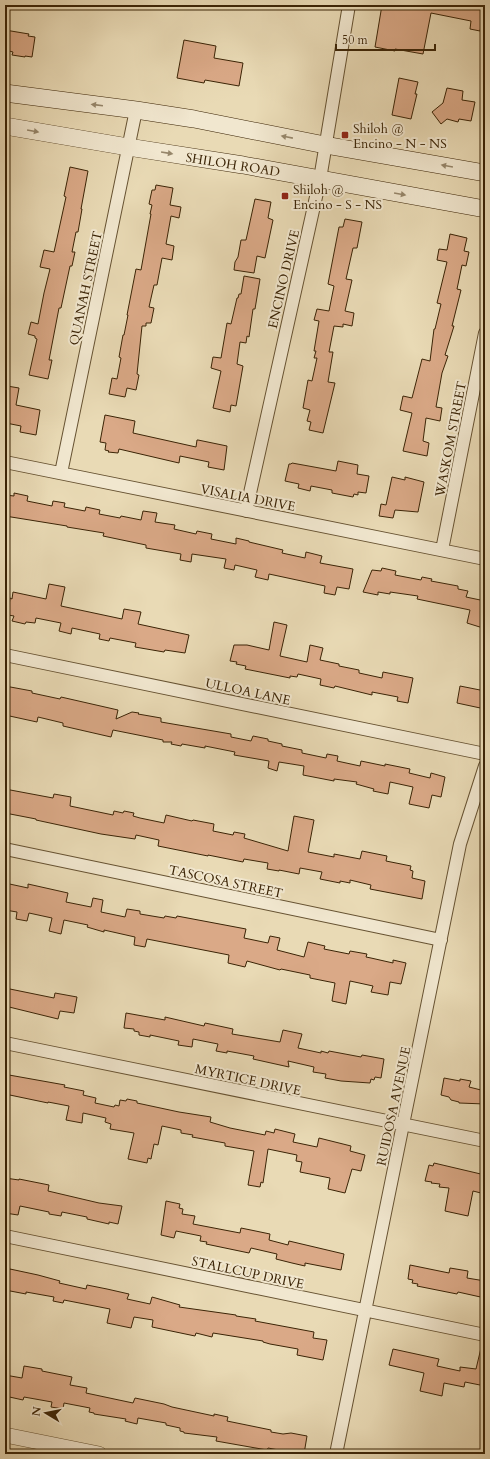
<svg xmlns="http://www.w3.org/2000/svg" width="490" height="1459" viewBox="0 0 490 1459" font-family="Cardo,serif">
	<style>
		.building { fill: #daa987; stroke: #3b2406 }
		.lines { fill: none; stroke-linecap: round; stroke-linejoin: round }
		.minor-casing { stroke: #665232; stroke-width: 14 }
		.tertiary-casing { stroke: #665232; stroke-width: 16 }
		.secondary-casing { stroke: #3b2406; stroke-width: 18 }
		.minor { stroke: #f1e7cf; stroke-width: 12 }
		.tertiary { stroke: #f1e7cf; stroke-width: 15 }
		.secondary { stroke: #f1e7cf; stroke-width: 17 }
		.oneway { fill: #96866a }
		.poi-dot { fill: #8f2418; stroke: #f1e7cf; stroke-width: 1.5 }
		.labels { text-anchor: middle; stroke-width: 4; stroke-linejoin: round; paint-order: stroke }
		.poi-label { font-size: 13px; fill: #3b2406; stroke: #f1e7cf; text-anchor: start }
		.street-label { font-size: 13px; fill: #3b2406; stroke: #f1e7cf }
	</style>
	<rect width="100%" height="100%" fill="#e9dab5"/>
	<filter id="stains"><feTurbulence type="fractalNoise" baseFrequency=".005" numOctaves="4"/><feColorMatrix values="0 0 0 0 .2 0 0 0 0 .09 0 0 0 0 .02 0 0 0 .5 -.17"/></filter>
	<radialGradient id="worn" r=".72"><stop offset=".6" stop-color="#630" stop-opacity="0"/><stop offset="1" stop-color="#630" stop-opacity=".3"/></radialGradient>
	<path class="building" d="M382,5H485V7L480,31L470,29L471,21L431,13L423,54L395,49V51L375,47Z
		M5,30L29,34L28,36L35,37L32,57L25,56V57L12,55L13,52L5,50Z
		M184,40L216,46L214,58L243,63L239,86L205,80L204,83L177,78Z
		M399,78L418,82L415,94H417L411,119L392,115Z
		M447,88L463,91L462,100L475,102L471,121L459,119L458,122L447,119L441,124L432,112L443,103Z
		M70,167L88,171L81,209H82L78,232H76L72,252H75L72,266H70L61,308H59L49,360H52L48,379L29,375L37,339L35,338V336L28,334L31,322L38,324L44,293L50,269L40,267L44,250L54,252L66,197L64,196Z
		M156,185L173,188L170,205L181,207L179,218L171,216L166,244L174,246L172,260L162,258L157,285H154L149,307L154,308L151,323H146V326H142L137,374L139,375L136,390L127,388L125,397L109,394L112,378L117,379L121,358L119,357L123,335H124L128,315H127L136,269L141,270L151,214H150L152,205L149,204L152,190H155Z
		M255,199L271,202L268,218L273,220L265,258L257,256L254,273L234,270L235,262L238,257L241,240H246Z
		M345,219L362,222L357,248H353L346,279L352,280L345,311L354,313L352,326L343,324V327L334,326L329,352H333L328,382L335,383L323,433L309,430L311,422L307,421L310,410L303,408L308,380L312,381L317,358H314L316,351H314L319,321L314,320L317,309L329,311L334,286L328,284L339,227H343Z
		M450,234L467,238L464,251L469,252L466,266L462,265L457,289L461,290L452,326H454L445,355L448,356L442,373L436,407L442,408L440,421L426,418L423,441L429,443L427,456L403,451L412,413L400,410L403,396L412,398L422,359L430,361L434,329H435L441,304L437,303L447,262L437,260L439,249L447,250Z
		M244,276L260,279L255,309H253L249,337L247,336L246,343L240,342L237,364L243,366L236,406L231,405L230,412L213,408L221,371L211,368L213,357L221,358L227,323L231,324L237,298H238L239,294H241Z
		M7,386L19,388L16,405L40,410L36,435L20,432L21,426L6,423L7,415H5V395Z
		M105,415L135,421L133,433L196,447L197,440H198L227,446L224,470L208,467L209,462L180,456L179,463L119,449L118,453L108,452L109,451L105,450L106,443L100,442Z
		M338,461L358,465L357,474L369,476L366,493L358,492V495L354,494L353,497L332,493V490L311,486L310,491L298,488L299,484L285,481L289,464H291L292,463L336,471Z
		M392,477L405,480V477L424,482L418,512L395,510L393,518L379,516L381,504L386,505Z
		M14,493L28,496L27,501L52,506L53,501L65,503L64,507L85,511L86,507L100,510L99,514L120,518L121,516L141,520L143,511L157,513L155,522L175,525L174,529L196,534L197,531L212,534L211,539L236,544V538L249,541V542L283,550L282,553L305,558L306,552L322,556L320,563L353,569L349,589L337,587L335,595L324,593L325,586L269,574L268,580L255,577L257,570L235,565L234,570L224,568L226,559L192,554L191,562L180,560L181,554L146,548V545L103,536L104,533L67,527V526L5,516V495L14,496Z
		M382,568L396,571L395,575L421,580L422,577L432,579L431,581L458,586V589L468,591L466,597L485,601V621L483,628L467,623L470,610L417,599L418,596L390,592V594L378,592V595L363,592L372,570L381,571Z
		M49,584L65,587L61,606L122,619L124,609L141,612L138,624L189,635L185,653L165,650L164,652L135,647L136,643L110,638L109,641L99,639L100,634L72,628L71,634L59,631L61,623L36,618L35,623L26,622L25,624L12,621L14,616L8,615L10,598L12,599L13,592L46,599Z
		M274,622L287,625L280,656L307,662L310,645L323,648L320,660L339,664V666L359,670V673L382,678L383,672L413,678L408,703L397,701L398,697L372,692V695L335,686L334,688L320,685L321,679L298,674L297,677L290,676V678L245,669L246,666L236,664L237,662L230,661L234,645H247L269,650Z
		M5,686L32,691V693L60,699L61,697L118,710L116,719L132,712L139,713L138,714L161,718V722L231,734V737L251,741L253,736L268,739V741L282,744V746L302,750V753L326,758L327,754L338,756L337,761L360,766L361,761L385,766V764L410,769L409,773L430,778L431,773L445,777L441,797L432,795L429,808L409,804L413,787L390,782L388,794L373,791L374,789L356,784L357,782L334,779V781L303,775L304,766L279,762L277,771L268,768L269,761L234,755L235,752L205,746V748L182,744L181,746L171,744L172,742H163V740L113,730L111,737L63,726V723L38,717L37,722L5,715Z
		M460,686L485,691V709L457,703Z
		M5,789L53,798L54,794L71,797L70,806L113,815L114,811L123,813L124,811L134,813L133,816L140,818L164,823L166,815L192,821L193,820L214,824L213,831L233,835L234,832L245,834L244,838L288,851L294,816L314,820L308,852L334,857V854L360,859L362,851L387,856L386,861L411,866L410,870L413,871L412,878L425,881L422,899L370,889L371,885L350,880V883L340,881V883L320,879L322,872L300,868L299,874L279,870V871L267,869L268,863L244,859L243,862L208,855V856L158,846L159,840L136,835L135,839L101,834L36,820V819L5,813Z
		M5,883L28,888V884L68,893L66,902L91,907L93,898L103,900L101,912L125,917L127,909L140,911V914L164,918L165,916L176,918L177,916L246,929L244,938L268,943L270,936L280,938L277,950L304,957L308,942L325,946L324,949L349,954L350,951L367,954L366,957L371,958L393,963V960L406,963L401,984L390,982L388,995L371,992L373,986L350,981L346,1004L332,1001L335,983L310,978V975L281,969L280,970L247,961L245,967L228,963L229,955L147,939L145,947L134,945L135,937L104,930V932L87,927L88,925L64,920L61,934L49,931L52,918L29,913L27,921L16,919L17,912L5,910Z
		M5,988L54,998L55,993L77,997L74,1013L60,1011L58,1019L5,1006Z
		M126,1013L165,1020V1017L204,1026L205,1023L233,1029L232,1034L280,1042L283,1030L302,1034L298,1048L321,1053V1051L328,1053L329,1051L361,1057L362,1055L384,1059L381,1078L375,1077L374,1080L371,1079L370,1083L341,1081L325,1078L326,1074L313,1072L314,1067L288,1061L289,1067L253,1059L254,1056L227,1051V1053L216,1051L218,1044L193,1039L192,1047L178,1045L179,1041L150,1035V1037L139,1035V1032L134,1031V1029L124,1028Z
		M9,1075L65,1085L64,1087L84,1091L83,1095L96,1098L95,1103L114,1107L115,1105L119,1106L120,1100L126,1101L127,1099L137,1101V1103L179,1112L211,1117L210,1122L230,1128L265,1135L266,1131L274,1133L275,1129L295,1134L293,1142L317,1147L319,1138L351,1146L350,1151L365,1155L361,1171L352,1169L345,1193L328,1189L330,1178L300,1172L302,1162L296,1161L297,1155L268,1149L263,1183L261,1182L260,1187L248,1185L254,1151L225,1146V1143L192,1137L193,1135L181,1133V1130L162,1126L158,1145L154,1144L151,1159L148,1158L147,1163L128,1159L134,1133L110,1129L111,1124L105,1122L106,1118L83,1113L82,1123L66,1120L69,1106L48,1102V1103L5,1094V1078L8,1079Z
		M444,1078L460,1081V1079L471,1081L469,1087L485,1091V1104L459,1103V1102L451,1100L449,1097L441,1095Z
		M434,1163L485,1175V1194L473,1191L468,1216L445,1211L449,1188L439,1187L440,1184L431,1183L432,1182L425,1181L429,1165L433,1166Z
		M5,1178L19,1180V1179L49,1185L48,1191L99,1203L122,1206L118,1224L109,1222V1224L87,1219V1217L62,1212L61,1216L49,1214V1212L20,1206L18,1215L5,1213Z
		M166,1201L180,1204L179,1208L183,1209L182,1214L195,1216L193,1224L240,1233L241,1228L270,1234L269,1240L288,1245L289,1241L344,1254L341,1270L305,1263V1266L292,1263L276,1259L277,1254L251,1248L249,1253L206,1244L207,1242L200,1241L201,1236L176,1231L174,1238L161,1235Z
		M410,1265L449,1273L450,1268L468,1271L467,1278L485,1281V1298L458,1292L457,1294L417,1286L418,1284L412,1283L413,1280L408,1279Z
		M10,1269L38,1275L60,1281L59,1283L86,1289L87,1285L107,1289L129,1294L127,1299L150,1304L152,1297L180,1305L179,1307L236,1315V1316L256,1319L255,1321L314,1332L313,1338L327,1340L323,1360L297,1355L298,1349L270,1344L263,1342V1341L213,1333L212,1337L196,1333L195,1336L152,1327L153,1320L134,1317L131,1328L107,1323L110,1309L64,1300L63,1303L53,1301L54,1297L26,1292V1294L5,1290L7,1272H9Z
		M481,1348H485V1386L465,1382L464,1387L444,1383L442,1396L420,1391L424,1373L389,1365L393,1349L439,1359L437,1366L460,1371V1367L476,1369Z
		M24,1366L42,1369V1371L72,1377L70,1385L87,1388L86,1393L133,1403L135,1398L164,1404L172,1407L214,1416V1414L228,1417L227,1421L271,1430V1432L283,1434L291,1433L307,1436L304,1454H289V1452L268,1448L267,1450L216,1441L217,1437L184,1433V1432L180,1431V1428L166,1425V1423L138,1418L137,1424L125,1421L126,1419L94,1414V1413L89,1412L90,1408L64,1403L63,1409L51,1407L52,1402L24,1397L23,1400L5,1396V1375L22,1378Z"/>
	<g class="lines">
		<defs>
			<path id="minor" d="M5,462L485,559
				M61,473L136,110
				M246,511L320,179L349,5
				M442,550L485,333
				M5,655L485,754
				M5,849L441,940
				M5,1043L485,1141
				M5,1236L485,1335
				M336,1454L460,844L485,766"/>
			<path id="tertiary" d="M5,1435L99,1454"/>
			<path id="secondary" d="M5,93L136,110L194,119L325,145L485,173
				M5,126L128,147L243,165L485,209"/>
		</defs>
		<use href="#minor" class="minor-casing"/>
		<use href="#tertiary" class="tertiary-casing"/>
		<use href="#secondary" class="secondary-casing"/>
		<use href="#minor" class="minor"/>
		<use href="#tertiary" class="tertiary"/>
		<use href="#secondary" class="secondary"/>
	</g>
	<defs><path id="oneway-solid" d="M-6-.8H1V-3.2L6.5 0L1 3.2V.8H-6Z"/></defs>
	<g class="oneway">
		<use href="#oneway-solid" transform="translate(97 105) rotate(-173)"/>
		<use href="#oneway-solid" transform="translate(33 131) rotate(10)"/>
		<use href="#oneway-solid" transform="translate(287 137) rotate(-169)"/>
		<use href="#oneway-solid" transform="translate(167 153) rotate(9)"/>
		<use href="#oneway-solid" transform="translate(447 166) rotate(-170)"/>
		<use href="#oneway-solid" transform="translate(400 194) rotate(10)"/>
	</g>
	<g class="poi-dot">
		<rect x="341" y="131" width="8" height="8" rx="2"/>
		<rect x="281" y="192" width="8" height="8" rx="2"/>
	</g>
	<g class="labels">
		<g class="poi-label">
			<text x="353" y="133">Shiloh @<tspan x="353" dy="15">Encino - N - NS</tspan></text>
			<text x="293" y="194">Shiloh @<tspan x="293" dy="15">Encino - S - NS</tspan></text>
		</g>
		<g class="street-label">
			<text transform="translate(233 164) rotate(9)" y="5">SHILOH ROAD</text>
			<text transform="translate(283 279) rotate(-77)" y="5">ENCINO DRIVE</text>
			<text transform="translate(85 288) rotate(-78)" y="5">QUANAH STREET</text>
			<text transform="translate(450 439) rotate(-79)" y="5">WASKOM STREET</text>
			<text transform="translate(248 497) rotate(11)" y="5">VISALIA DRIVE</text>
			<text transform="translate(248 691) rotate(12)" y="5">ULLOA LANE</text>
			<text transform="translate(226 881) rotate(12)" y="5">TASCOSA STREET</text>
			<text transform="translate(248 1079) rotate(12)" y="5">MYRTICE DRIVE</text>
			<text transform="translate(393 1106) rotate(-78)" y="5">RUIDOSA AVENUE</text>
			<text transform="translate(248 1272) rotate(12)" y="5">STALLCUP DRIVE</text>
		</g>
	</g>
	<rect width="490" height="1459" fill="none" stroke="#e9dab5" stroke-width="20"/>
	<rect x="6" y="6" width="478" height="1447" fill="none" stroke="#3b2406" stroke-width="2"/>
	<rect x="10" y="10" width="470" height="1439" fill="none" stroke="#3b2406"/>
	<g transform="translate(46 1413) rotate(280)" stroke="#f1e7cf" stroke-width="3" paint-order="stroke">
	<path d="M0-3L7 15L0 10L-7 15Z" fill="#3b2406"/>
	<text y="-6" font-size="11" font-weight="bold" text-anchor="middle" fill="#3b2406">N</text>
	</g>
	<path d="M336 44v6h99v-6" fill="none" stroke="#3b2406" stroke-width="2"/>
	<text x="342" y="44" font-size="12" fill="#3b2406" stroke="#f1e7cf" stroke-width="3" paint-order="stroke">50 m</text>
	<rect width="100%" height="100%" filter="url(#stains)"/>
	<rect width="100%" height="100%" fill="url(#worn)"/>
</svg>
